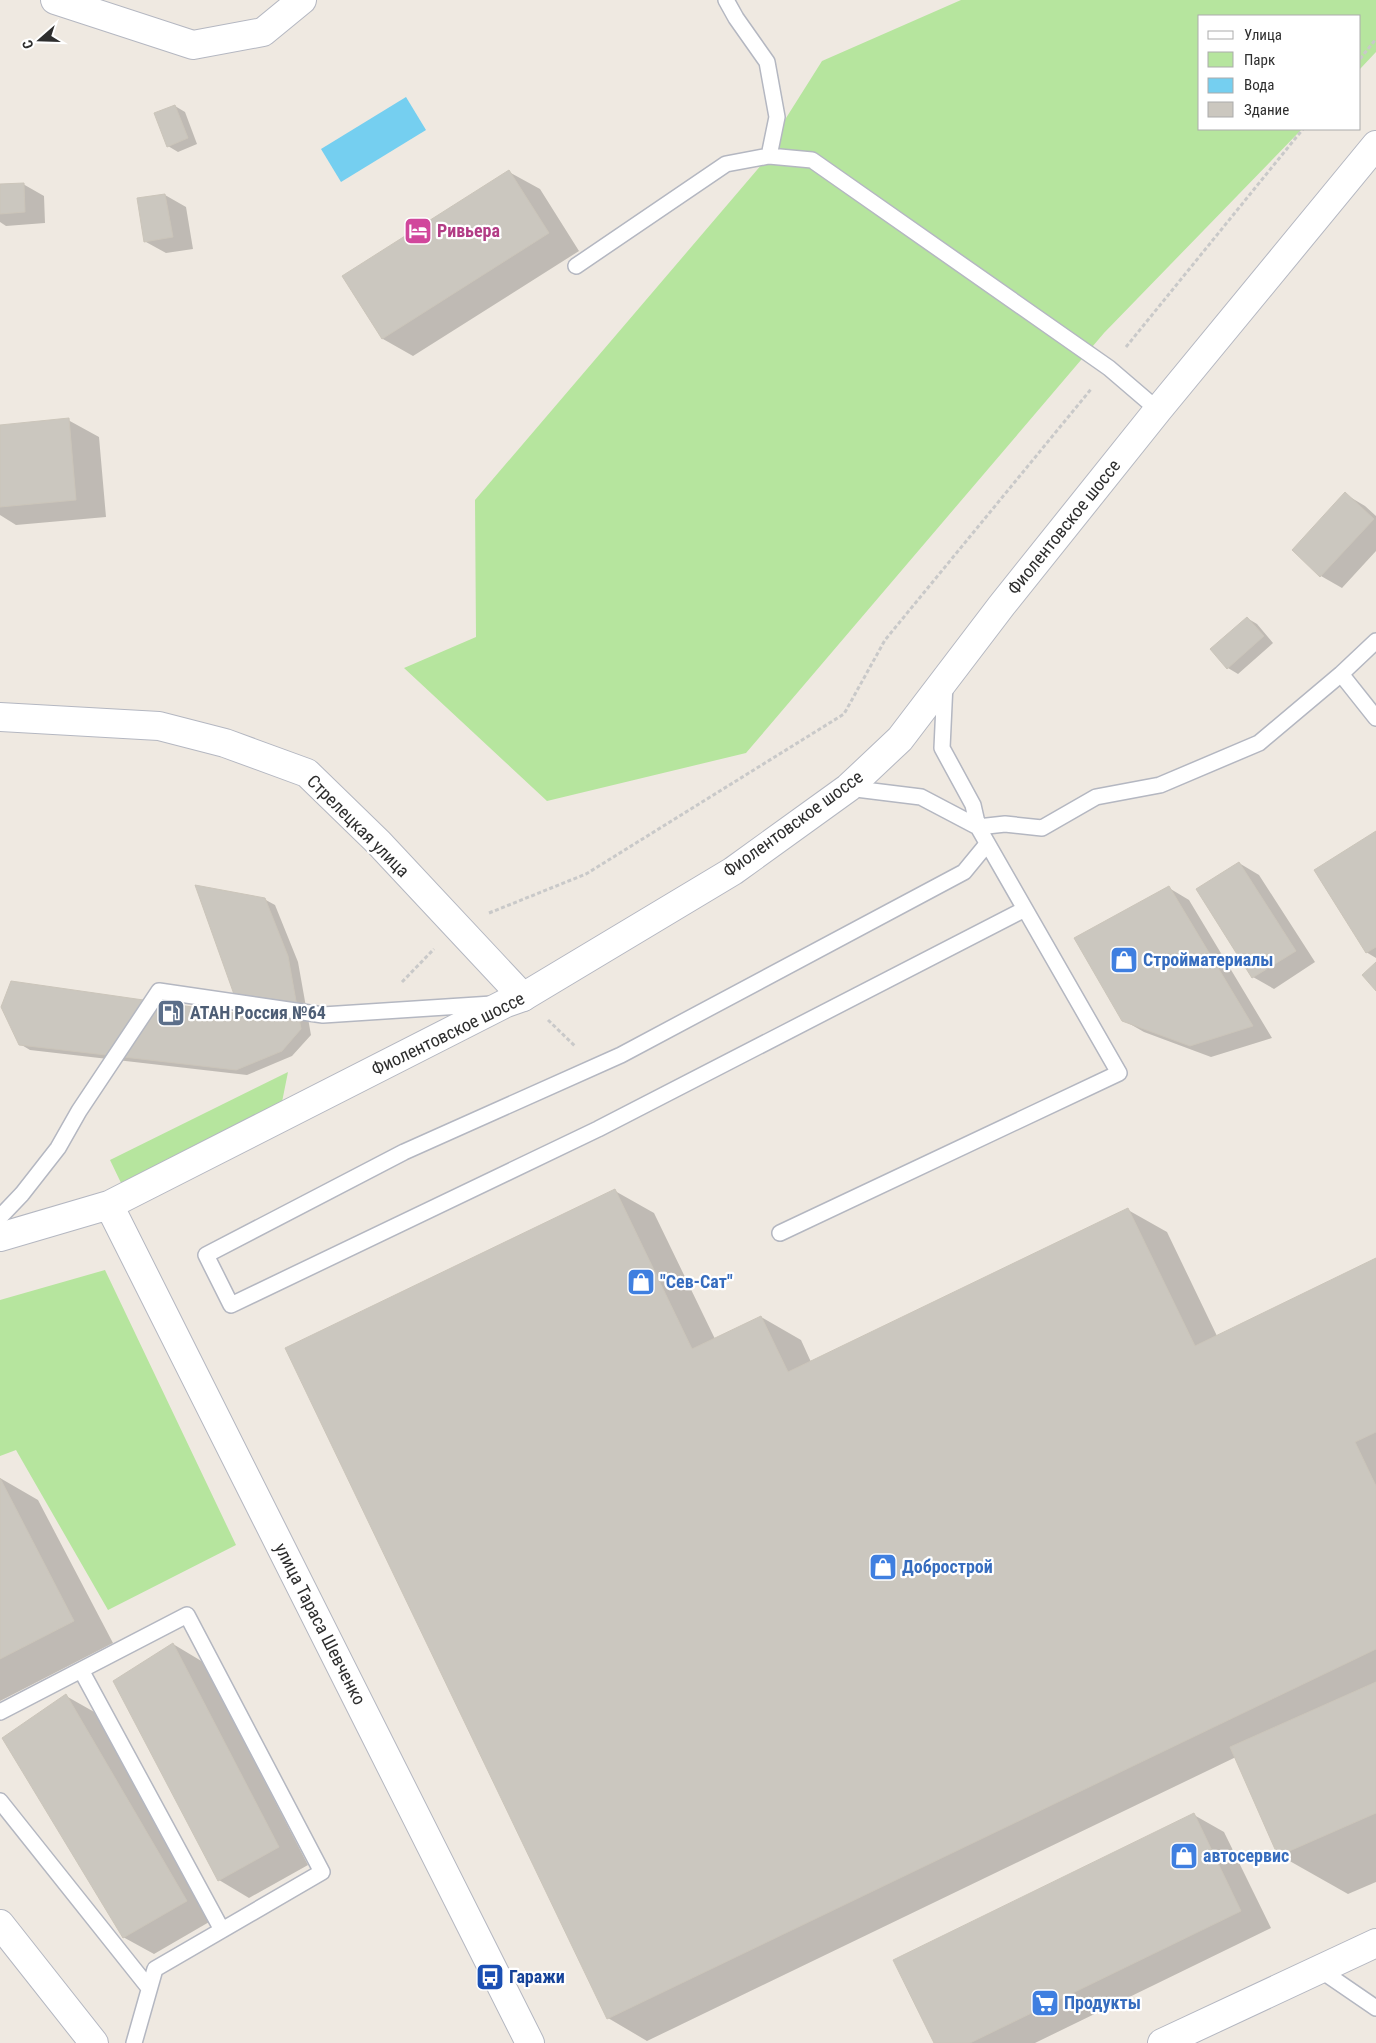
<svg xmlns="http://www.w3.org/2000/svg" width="1376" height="2043" viewBox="0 0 1376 2043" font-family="'Roboto Condensed',sans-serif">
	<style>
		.green { fill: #b6e59e }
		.water { fill: #75cff0 }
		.shadow { fill: #0003 }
		.building { fill: #cbc7bf; stroke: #cbc5ba }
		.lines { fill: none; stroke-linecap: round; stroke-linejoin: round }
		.lane-casing { stroke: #b4b7c1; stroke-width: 18 }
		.street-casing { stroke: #b4b7c1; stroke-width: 30 }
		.secondary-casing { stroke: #b4b7c1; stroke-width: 30 }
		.path { stroke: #c9c9c9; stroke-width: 3; stroke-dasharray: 4 2.5; stroke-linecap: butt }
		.lane { stroke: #fff; stroke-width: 15 }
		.street { stroke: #fff; stroke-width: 28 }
		.secondary { stroke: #fff; stroke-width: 28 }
		.labels { text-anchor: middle; stroke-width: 4.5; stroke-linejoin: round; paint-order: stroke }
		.hotel-label { font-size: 18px; font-weight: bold; fill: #b23c85; stroke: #fff; text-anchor: start }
		.street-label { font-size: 18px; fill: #2e2e2e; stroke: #fff }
		.shop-label { font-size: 18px; font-weight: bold; fill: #366cbe; stroke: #fff; text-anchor: start }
		.service-label { font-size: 18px; font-weight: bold; fill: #4e5e75; stroke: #fff; text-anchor: start }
		.transit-label { font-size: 18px; font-weight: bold; fill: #164399; stroke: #fff; text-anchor: start }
	</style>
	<rect width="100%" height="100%" fill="#efe9e1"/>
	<path class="green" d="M961,0H1376V52L1360,69V16H1200V129H1302L1104,333L746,753L547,801L404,668L476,637L475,500L769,156L781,126L822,61Z
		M288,1072L281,1107L122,1185L110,1160Z
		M105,1270L236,1545L108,1610L16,1450L0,1456V1300Z"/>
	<path class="water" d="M406,97L426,130L341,182L321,149Z"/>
	<path class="shadow" d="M175,106L185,112L197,144L178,152L168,146Z
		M509,172L540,189L579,251L413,356L383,339L344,277Z
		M23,184L44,196L45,223L6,226L0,222V185Z
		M165,195L186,207L193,249L166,253L146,242Z
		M68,420L99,437L106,517L16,525L0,515V426Z
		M1345,494L1365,506L1376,516V551L1342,588L1321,576L1293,550Z
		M1247,618L1257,624L1273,643L1238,674L1228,668Z
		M1376,832V958L1366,952Z
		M1239,863L1259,875L1315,962L1274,989L1253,977Z
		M1169,888L1189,900L1272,1038L1211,1057L1144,1032L1123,1020Z
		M264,899L275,905L298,962L311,1035L292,1056L247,1075L30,1050L20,1044L242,1015Z
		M615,1191L654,1213L715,1339L761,1317L801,1340L811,1362L1128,1210L1167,1232L1217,1336L1376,1260V1882L1348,1894L1279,1855L1236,1757L647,2041L608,2018Z
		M0,1478L38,1500L113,1643L0,1701Z
		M173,1644L203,1662L308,1865L249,1898L219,1880L115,1681Z
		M66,1696L96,1713L216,1918L154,1954L123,1937Z
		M1194,1815L1224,1832L1271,1928L1035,2043H936Z"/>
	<path class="building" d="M175,105L188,138L167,147L154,113Z
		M509,170L549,233L382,339L342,276Z
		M24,183L25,212L0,214V184Z
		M165,194L173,237L144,242L137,198Z
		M69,418L76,500L0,507V425Z
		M1345,492L1374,519L1320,577L1292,550Z
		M1247,617L1264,636L1227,669L1210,649Z
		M1376,831V947L1366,953L1314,870Z
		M1239,862L1296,951L1252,978L1196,889Z
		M195,885L265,898L288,956L301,1029L282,1051L236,1070L19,1045L1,1007L11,981L241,1014Z
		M1169,886L1253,1026L1190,1046L1122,1021L1074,938Z
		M1376,962V991L1362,975Z
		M615,1189L692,1349L761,1316L788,1372L1128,1208L1195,1346L1376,1258V1432L1355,1442L1376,1486V1649L607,2019L285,1348Z
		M0,1478L74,1621L0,1659Z
		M173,1643L279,1847L218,1881L113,1681Z
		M1376,1682V1813L1278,1856L1230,1747Z
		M66,1694L187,1901L123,1938L2,1738Z
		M1194,1813L1241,1911L970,2043H934L893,1960Z"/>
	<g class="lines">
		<defs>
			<path id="lane" d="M726,0L736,18L767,62L777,117L769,156
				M576,266L726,164L769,156L812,160L1109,368L1158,410
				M1341,674L1376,718
				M848,788L921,797L978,827L1005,824L1042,828L1096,797L1160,785L1259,743L1341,674L1376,641
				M987,844L964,872L621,1055L404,1152L206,1255L231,1305L598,1129L1025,909
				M0,1217L22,1194L58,1148L79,1111L159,991L323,1015L492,1004
				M780,1233L1119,1073L978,827L973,805L942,748L945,683
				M81,1670L222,1930
				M0,1712L187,1615L322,1872L155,1969L134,2043
				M0,1801L149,1988
				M1319,1969L1376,2008"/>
			<path id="street" d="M55,0L193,45L263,32L302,0
				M0,717L159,726L225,743L307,773L379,843L523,997
				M1162,2043L1376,1943"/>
			<path id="secondary" d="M109,1205L530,2043
				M0,1237L109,1205L506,1003L523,997L733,871L848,788L900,739L1002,605L1158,410L1376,145
				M0,1924L94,2043"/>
		</defs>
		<use href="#lane" class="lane-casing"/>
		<use href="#street" class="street-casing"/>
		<use href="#secondary" class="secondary-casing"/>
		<path class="path" d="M1360,59L1376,39
			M1126,347L1303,129
			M489,913L586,874L844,714L885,640L1092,388
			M402,982L434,949
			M548,1020L576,1047"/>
		<use href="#lane" class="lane"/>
		<use href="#street" class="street"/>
		<use href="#secondary" class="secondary"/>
	</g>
	<defs>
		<symbol id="hotel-square" viewBox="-11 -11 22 22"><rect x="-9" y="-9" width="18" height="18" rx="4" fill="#d1479c" stroke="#fff"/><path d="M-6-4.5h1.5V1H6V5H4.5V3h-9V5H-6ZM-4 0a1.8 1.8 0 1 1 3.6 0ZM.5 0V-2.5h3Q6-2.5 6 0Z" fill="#fff"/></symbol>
		<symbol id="shop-square" viewBox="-11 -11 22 22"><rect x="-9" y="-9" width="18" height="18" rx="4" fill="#3f7fe0" stroke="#fff"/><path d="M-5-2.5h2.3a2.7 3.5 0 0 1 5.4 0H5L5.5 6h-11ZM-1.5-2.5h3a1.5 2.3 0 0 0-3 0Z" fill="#fff"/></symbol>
		<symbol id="fuel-square" viewBox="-11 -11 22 22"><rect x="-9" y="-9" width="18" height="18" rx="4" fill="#5c6f8a" stroke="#fff"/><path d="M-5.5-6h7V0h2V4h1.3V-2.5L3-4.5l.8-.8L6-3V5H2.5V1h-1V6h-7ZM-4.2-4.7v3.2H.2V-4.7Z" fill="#fff"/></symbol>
		<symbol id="bus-square" viewBox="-11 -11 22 22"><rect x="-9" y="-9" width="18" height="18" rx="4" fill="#1a4fb4" stroke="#fff"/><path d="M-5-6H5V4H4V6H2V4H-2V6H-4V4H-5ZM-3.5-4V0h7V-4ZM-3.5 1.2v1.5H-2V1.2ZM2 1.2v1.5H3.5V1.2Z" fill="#fff"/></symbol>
		<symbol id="supermarket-square" viewBox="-11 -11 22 22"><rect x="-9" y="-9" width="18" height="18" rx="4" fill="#3f7fe0" stroke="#fff"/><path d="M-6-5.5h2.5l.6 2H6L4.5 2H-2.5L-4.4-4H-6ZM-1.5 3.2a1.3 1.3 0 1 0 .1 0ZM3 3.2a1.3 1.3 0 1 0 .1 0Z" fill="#fff"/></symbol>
	</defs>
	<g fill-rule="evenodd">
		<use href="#hotel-square" x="402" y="215" width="32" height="32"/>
		<use href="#shop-square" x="1108" y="944" width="32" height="32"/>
		<use href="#fuel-square" x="155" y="997" width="32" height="32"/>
		<use href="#shop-square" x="625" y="1266" width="32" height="32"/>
		<use href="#shop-square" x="867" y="1551" width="32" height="32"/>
		<use href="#shop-square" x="1168" y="1840" width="32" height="32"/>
		<use href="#bus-square" x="474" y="1961" width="32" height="32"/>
		<use href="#supermarket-square" x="1029" y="1987" width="32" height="32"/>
	</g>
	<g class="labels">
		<g class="hotel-label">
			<text x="437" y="237">Ривьера</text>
		</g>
		<g class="street-label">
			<text transform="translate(1064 527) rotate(-51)" y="6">Фиолентовское шоссе</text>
			<text transform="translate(793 824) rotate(-36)" y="6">Фиолентовское шоссе</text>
			<text transform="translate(358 826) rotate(45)" y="6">Стрелецкая улица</text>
			<text transform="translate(448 1034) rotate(-26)" y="6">Фиолентовское шоссе</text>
			<text transform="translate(320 1624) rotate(63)" y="6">улица Тараса Шевченко</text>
		</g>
		<g class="shop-label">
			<text x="1143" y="966">Стройматериалы</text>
			<text x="660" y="1288">"Сев-Сат"</text>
			<text x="902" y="1573">Добрострой</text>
			<text x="1203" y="1862">автосервис</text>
			<text x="1064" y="2009">Продукты</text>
		</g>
		<g class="service-label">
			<text x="190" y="1019">АТАН Россия №64</text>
		</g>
		<g class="transit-label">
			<text x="509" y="1983">Гаражи</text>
		</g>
	</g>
	<rect x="1198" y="15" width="162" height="115" fill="#ffffff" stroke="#ababab"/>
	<rect x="1208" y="31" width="25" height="8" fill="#ffffff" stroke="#ababab"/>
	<text x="1244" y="40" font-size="15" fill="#2e2e2e">Улица</text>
	<rect x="1208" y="52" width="25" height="15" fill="#b6e59e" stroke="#ababab"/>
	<text x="1244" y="65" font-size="15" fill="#2e2e2e">Парк</text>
	<rect x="1208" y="78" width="25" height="15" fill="#75cff0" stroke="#ababab"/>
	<text x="1244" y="90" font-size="15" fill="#2e2e2e">Вода</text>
	<rect x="1208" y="102" width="25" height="15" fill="#cbc7bf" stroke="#ababab"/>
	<text x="1244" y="115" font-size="15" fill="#2e2e2e">Здание</text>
	<g transform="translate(40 40) rotate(250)" stroke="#ffffff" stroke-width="4" paint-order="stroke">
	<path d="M0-4L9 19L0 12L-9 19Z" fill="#2e2e2e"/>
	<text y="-8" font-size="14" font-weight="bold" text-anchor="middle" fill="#2e2e2e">С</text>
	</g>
</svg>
